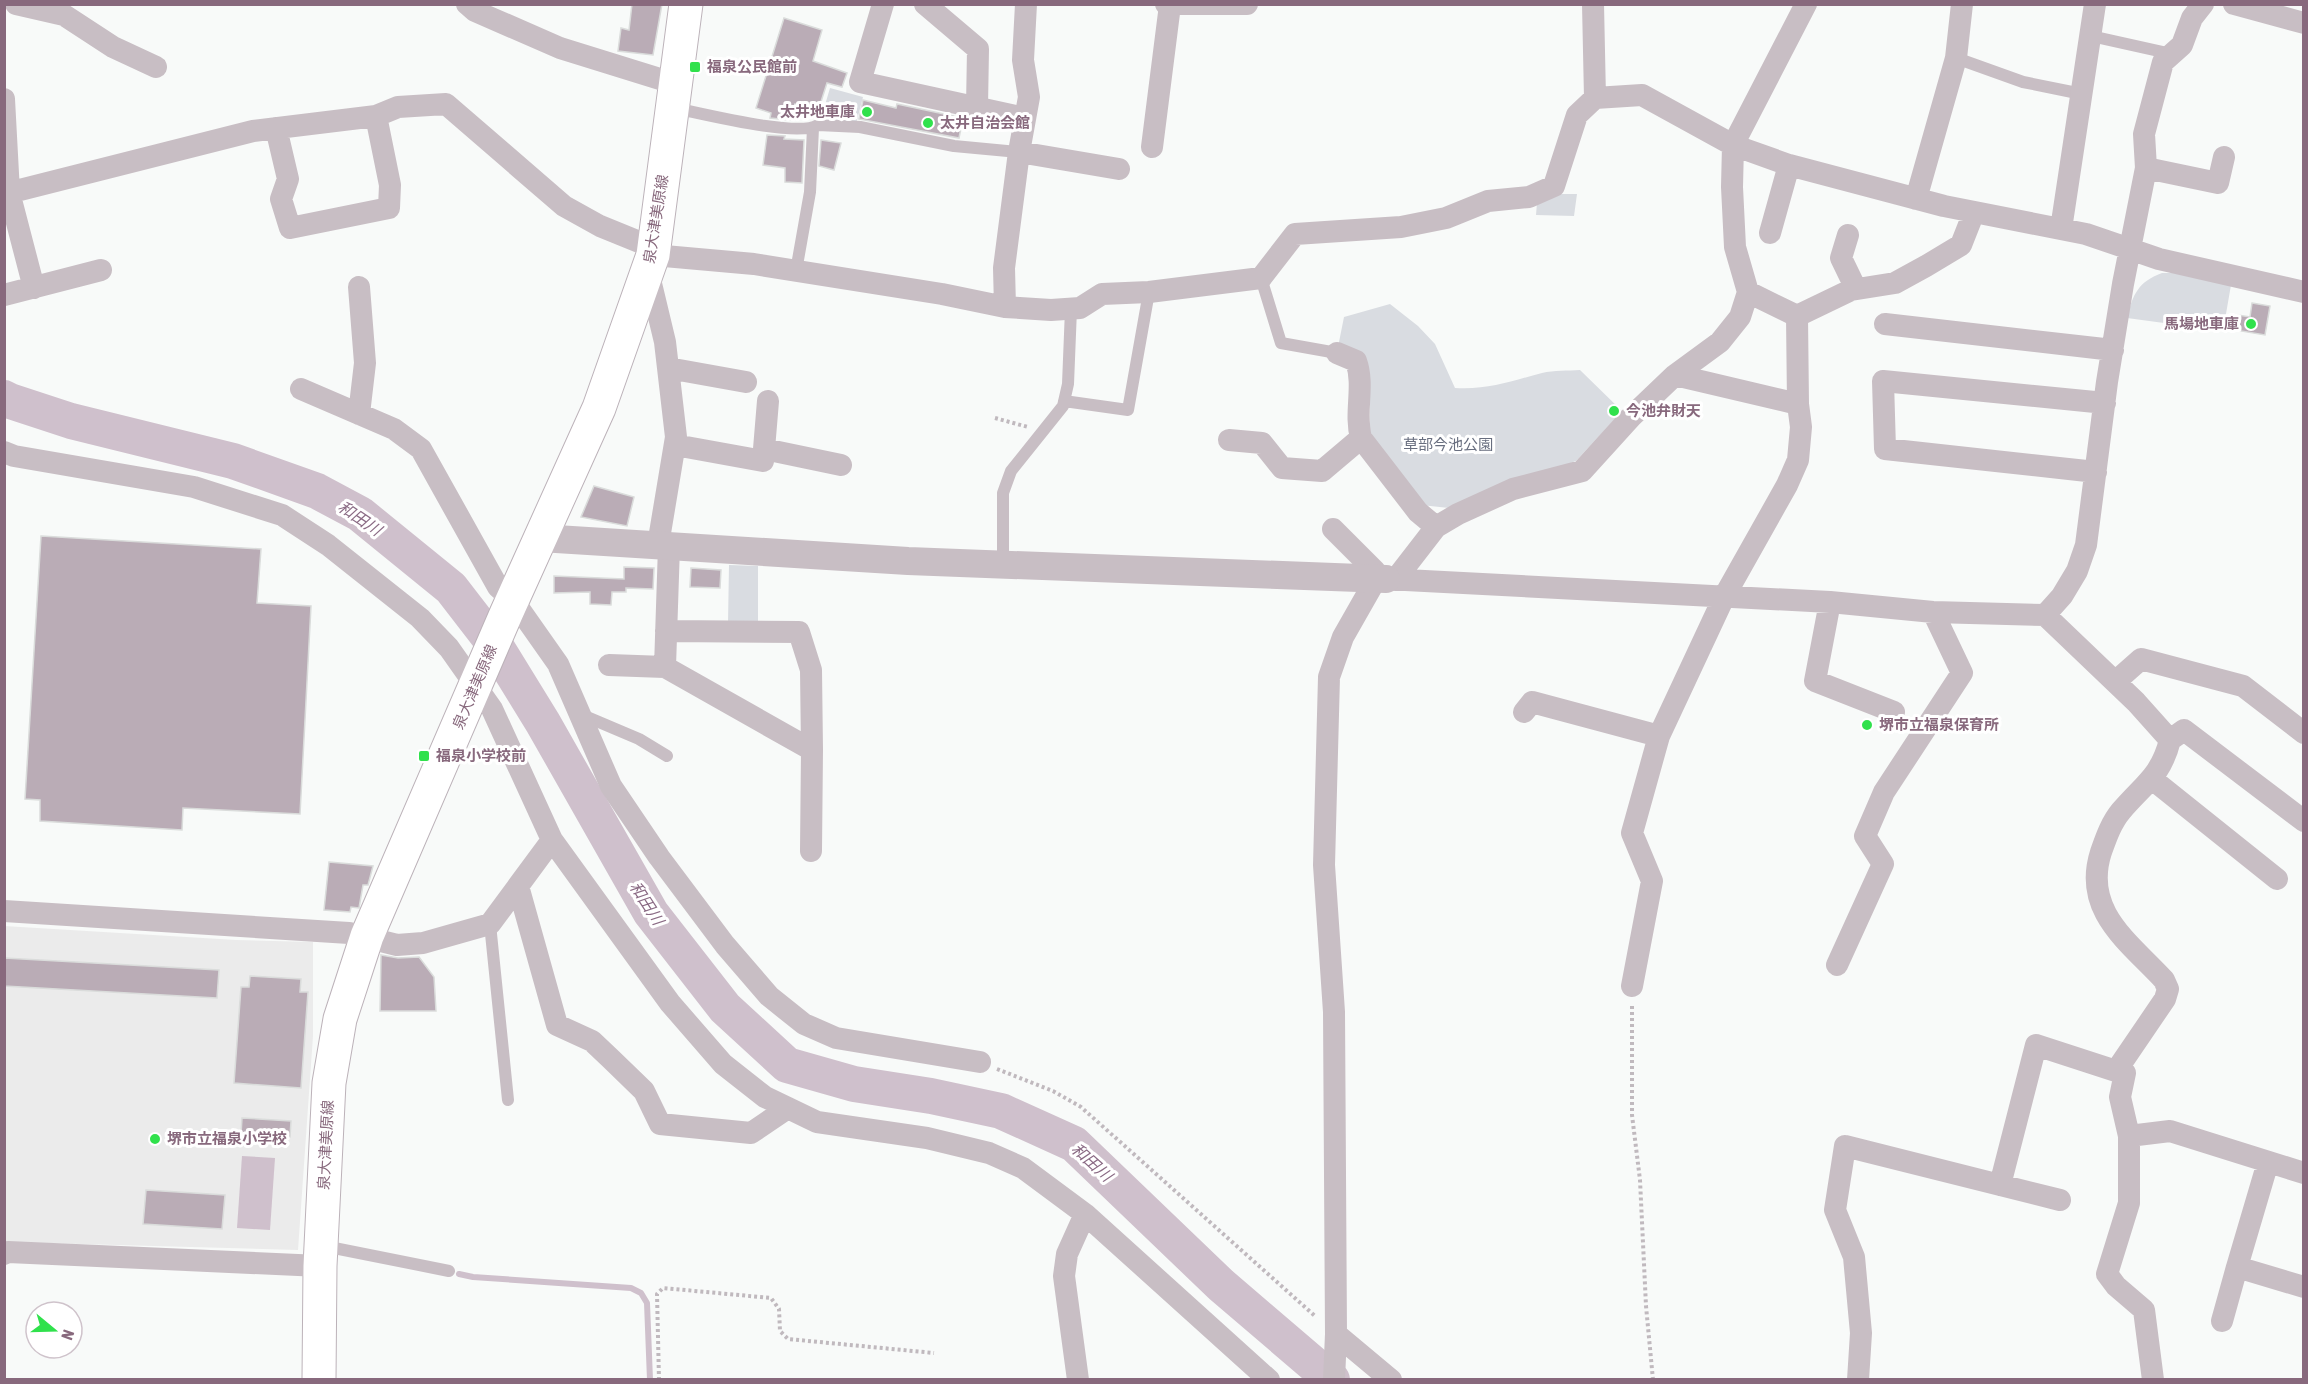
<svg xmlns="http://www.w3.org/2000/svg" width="2308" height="1384" viewBox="0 0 2308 1384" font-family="'Asap Condensed','Noto Sans JP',sans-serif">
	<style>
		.built { fill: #ebebeb }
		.green { fill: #d9dce1 }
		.water { fill: #cfc0cc }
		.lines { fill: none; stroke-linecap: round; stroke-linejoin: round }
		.stream { stroke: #cfc0cc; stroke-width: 6 }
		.river { stroke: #cfc0cc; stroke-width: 36 }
		.building { fill: #baacb6; stroke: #dadcdb; stroke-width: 1.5 }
		.primary-casing { stroke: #bcb2b9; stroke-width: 35 }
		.path { stroke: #c0b9be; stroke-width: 4; stroke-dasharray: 3 3; stroke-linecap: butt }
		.service { stroke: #c8bec4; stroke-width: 12 }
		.minor { stroke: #c8bec4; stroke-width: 22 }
		.tertiary { stroke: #c8bec4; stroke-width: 28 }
		.primary { stroke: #fff; stroke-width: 33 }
		.poi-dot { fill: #30e14c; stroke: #fff; stroke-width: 2 }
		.labels { text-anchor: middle; stroke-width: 6; stroke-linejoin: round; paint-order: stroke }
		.poi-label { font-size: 15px; font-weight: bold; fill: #88697d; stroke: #fff; text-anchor: start }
		.street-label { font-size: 15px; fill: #88697d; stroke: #fff }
		.park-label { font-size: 15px; fill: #686e7f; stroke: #fff }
		.water-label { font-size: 16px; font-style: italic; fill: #8a6a84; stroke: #fff }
	</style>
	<rect width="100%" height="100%" fill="#f8faf9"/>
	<path class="built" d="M4,926L236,940L313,942V1036L298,1250L5,1242Z"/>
	<path class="green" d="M830,88L863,97L856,124L820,122Z
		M1553,194H1577L1574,216L1536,215L1537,203Z
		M2162,273H2177L2231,285L2223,331L2127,318C2133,294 2138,282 2162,273Z
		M1390,304L1418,326L1435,344L1455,388C1488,390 1511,381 1542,373C1554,370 1568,371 1580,370L1622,411L1576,461L1449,508L1421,505L1370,436V389L1338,347L1344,317Z
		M729,565L758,566V623H728Z"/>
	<path class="water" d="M242,1156L275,1158L270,1230L237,1228Z"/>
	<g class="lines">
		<path class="stream" d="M459,1274L473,1277L631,1288L641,1293L647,1303L650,1380"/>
		<path class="river" d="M4,398L10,401L71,421L233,461L317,491L360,514L451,588L495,645L543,723L651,913L725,1008L787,1065L854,1084L931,1096L1001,1111L1074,1144L1221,1285L1332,1380"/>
	</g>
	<path class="building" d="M632,4H662L653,55L618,51L621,28L629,30Z
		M784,18L822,30L813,61L847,73L842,87L827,83L818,111L795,104L790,120L770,118L771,113L756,108Z
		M863,100L896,108L897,104L963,118L959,138L859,119Z
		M767,135L785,136L784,139L804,140L802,183L785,182V168L763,165Z
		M821,140L841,143L834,170L819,166Z
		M2252,303L2270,306L2265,335L2235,330L2238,315L2250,317Z
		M594,486L634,497L627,526L581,517Z
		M41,536L261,549L257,603L311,606L300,814L183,808L182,830L40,821V800L25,799Z
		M624,567L654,568L653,589L626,588V592H612L611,605L590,604V592L554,593V576L624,579Z
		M691,568L721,570L720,588L690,587Z
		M329,862L373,866L368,885H363L359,908L351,907L350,912L324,910Z
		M381,955L398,958L419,957L434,977L436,1011H380Z
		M4,958L219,970L217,998L4,986Z
		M250,976L301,979L300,992H308L301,1088L234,1083L241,987H249Z
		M242,1118L291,1121L290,1137L241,1134Z
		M146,1190L225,1195L222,1229L143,1224Z"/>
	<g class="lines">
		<defs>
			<path id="primary" d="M319,1380L320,1266L329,1083L340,1019L367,936L506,614L599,408L653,255L686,4"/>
		</defs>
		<use href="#primary" class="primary-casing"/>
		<path class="path" d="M995,418L1028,427
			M1632,1006V1115L1640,1180L1646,1306L1653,1380
			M997,1069L1053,1091L1081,1107L1315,1316
			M659,1380L657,1294L663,1288L771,1298L779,1309L780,1331L788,1339L934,1353"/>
		<path class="service" d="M2091,36L2172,54
			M1956,58L2023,82L2082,94
			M674,108C700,113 798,138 818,125L860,127L954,146L1019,152
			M796,271L810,192L813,128
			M1261,278L1281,343L1337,353
			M1064,401L1128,410L1149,292
			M1003,565V493L1011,471L1063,406L1068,384L1071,309
			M580,714L639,739L667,756
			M490,924L508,1100
			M324,1246L449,1271"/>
		<path class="minor" d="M16,4L64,15L113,47L156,67
			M467,4L475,11L560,48L676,84
			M883,4L860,82L1025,118
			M925,4L978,49L977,107
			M1166,4H1247
			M1593,4L1595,98
			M2234,4L2304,23
			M4,99L9,192L34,288
			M276,128L288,179L281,199L290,228L389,208L390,185L376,116
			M1152,147L1170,5
			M1019,152L1119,169
			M2146,168L2218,183L2224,157
			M4,194L253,131L376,116L398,107L446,104L564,206L600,226L654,248
			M1916,199L1956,58L1962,4
			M2061,229L2095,4
			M1770,233L1789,165
			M1848,235L1841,258L1856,289
			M653,255L754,264L942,294L1005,307L1051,310L1080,308L1102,294L1149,292L1261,278L1295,234L1401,227L1446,218L1488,201L1529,197L1554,186L1577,115L1595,98L1642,95L1733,145L1789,165L1944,206L2086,234L2159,259L2304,292
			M648,271L665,342L676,437L658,545
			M359,287L365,363L359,414
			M4,295L101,270
			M1005,307L1004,268L1019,152L1029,97L1023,60L1026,4
			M1797,316L1851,290L1895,283L1926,266L1961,245L1974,212
			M1885,324L2113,350
			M1337,353L1356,361C1365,386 1354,412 1361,438L1418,512L1436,527L1395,580
			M668,368L746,382
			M1675,375L1798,404
			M301,389L394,429L421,449L498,587L513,600L558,664L611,786L659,857L725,945L769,996L804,1024L836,1038L980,1062
			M1229,440L1262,443L1282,468L1322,471L1361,438
			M675,445L763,461L768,401
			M764,449L841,465
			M4,452L14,456L194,487L282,515L328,545L420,618L449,648L492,709L552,840L670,1003L723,1064L765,1097L817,1122L927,1138L989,1153L1023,1168L1085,1214L1269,1380
			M2096,472L1885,449L1883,381L2105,403
			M1436,527L1458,514L1513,489L1582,471L1631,417L1675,375L1720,342L1740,317L1748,292
			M1333,529L1375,571L1376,579L1343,637L1329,677L1324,865L1334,1012L1336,1334L1334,1380
			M1386,579L1830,602L1933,612L2045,615L2136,702L2170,740C2161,776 2144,784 2121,811C2111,823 2106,838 2101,852C2082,911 2129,942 2164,980L2168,989L2165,999L2116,1071L2125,1073L2120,1097L2129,1136V1203L2107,1274L2116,1286L2144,1310L2153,1380
			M1830,602L1815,681L1894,712
			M2045,615L2062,596L2077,571L2086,545L2107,382L2123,284L2146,168L2144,134L2163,62L2182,45L2192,18L2203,4
			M666,631L799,632L811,670L812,750
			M609,665L665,667L812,750L811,851
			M665,667L669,546
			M2115,682L2141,659L2243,686L2304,733
			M1524,712L1532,702L1659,736
			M2170,740L2184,730L2304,821
			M2152,779L2277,879
			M518,886L557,1025L592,1041L611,1059L644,1091L660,1124L751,1133L788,1108
			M4,911L349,933L397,945L423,943L490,924L552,840
			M1837,965L1883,864L1865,836L1884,792L1962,673L1933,612
			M1632,986L1652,881L1632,833L1659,736L1724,597L1787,485L1798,460L1801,427L1798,404L1797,316L1748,292L1735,247L1732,187L1733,145L1806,4
			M2129,1136L2170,1131L2304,1173
			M2000,1185L2036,1045L2116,1071
			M4,1254L8,1252L320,1266
			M2237,1267L2268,1162
			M2222,1321L2237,1267L2304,1287
			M1336,1334L1391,1380
			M1078,1380L1064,1276L1067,1254L1085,1214
			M1858,1380L1861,1333L1854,1257L1835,1210L1845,1146L2060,1200"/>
		<path class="tertiary" d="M540,538L908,561L1386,579"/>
		<use href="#primary" class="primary"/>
	</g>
	<g class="poi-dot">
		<rect x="689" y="61" width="12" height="12" rx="3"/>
		<circle cx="867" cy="112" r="6"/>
		<circle cx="928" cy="123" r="6"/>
		<circle cx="2251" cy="324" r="6"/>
		<circle cx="1614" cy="411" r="6"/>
		<circle cx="1867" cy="725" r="6"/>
		<rect x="418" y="750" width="12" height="12" rx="3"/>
		<circle cx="155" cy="1139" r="6"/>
	</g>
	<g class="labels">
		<g class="poi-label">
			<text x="707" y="72">福泉公民館前</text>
			<text x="855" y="117" text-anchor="end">太井地車庫</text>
			<text x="940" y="128">太井自治会館</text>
			<text x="2239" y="329" text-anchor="end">馬場地車庫</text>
			<text x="1626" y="416">今池弁財天</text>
			<text x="1879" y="730">堺市立福泉保育所</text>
			<text x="436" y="761">福泉小学校前</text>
			<text x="167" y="1144">堺市立福泉小学校</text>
		</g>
		<g class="street-label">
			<text transform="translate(656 219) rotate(-81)" y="5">泉大津美原線</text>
			<text transform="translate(475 687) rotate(-67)" y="5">泉大津美原線</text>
			<text transform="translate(326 1145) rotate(-87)" y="5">泉大津美原線</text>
		</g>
		<g class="park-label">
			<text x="1448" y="450">草部今池公園</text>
		</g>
		<g class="water-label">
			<text transform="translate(360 518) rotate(34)" y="6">和田川</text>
			<text transform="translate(647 903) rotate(57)" y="6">和田川</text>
			<text transform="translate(1092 1162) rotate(42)" y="6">和田川</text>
		</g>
	</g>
	<rect width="2308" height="1384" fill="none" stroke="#88697d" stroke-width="12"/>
	<g transform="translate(54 1330) rotate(109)"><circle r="28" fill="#ffffff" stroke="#cfc3cb" stroke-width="1.5"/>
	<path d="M0-4.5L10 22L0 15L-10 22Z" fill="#30e14c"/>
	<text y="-9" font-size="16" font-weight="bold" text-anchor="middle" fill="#88697d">N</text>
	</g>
</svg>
